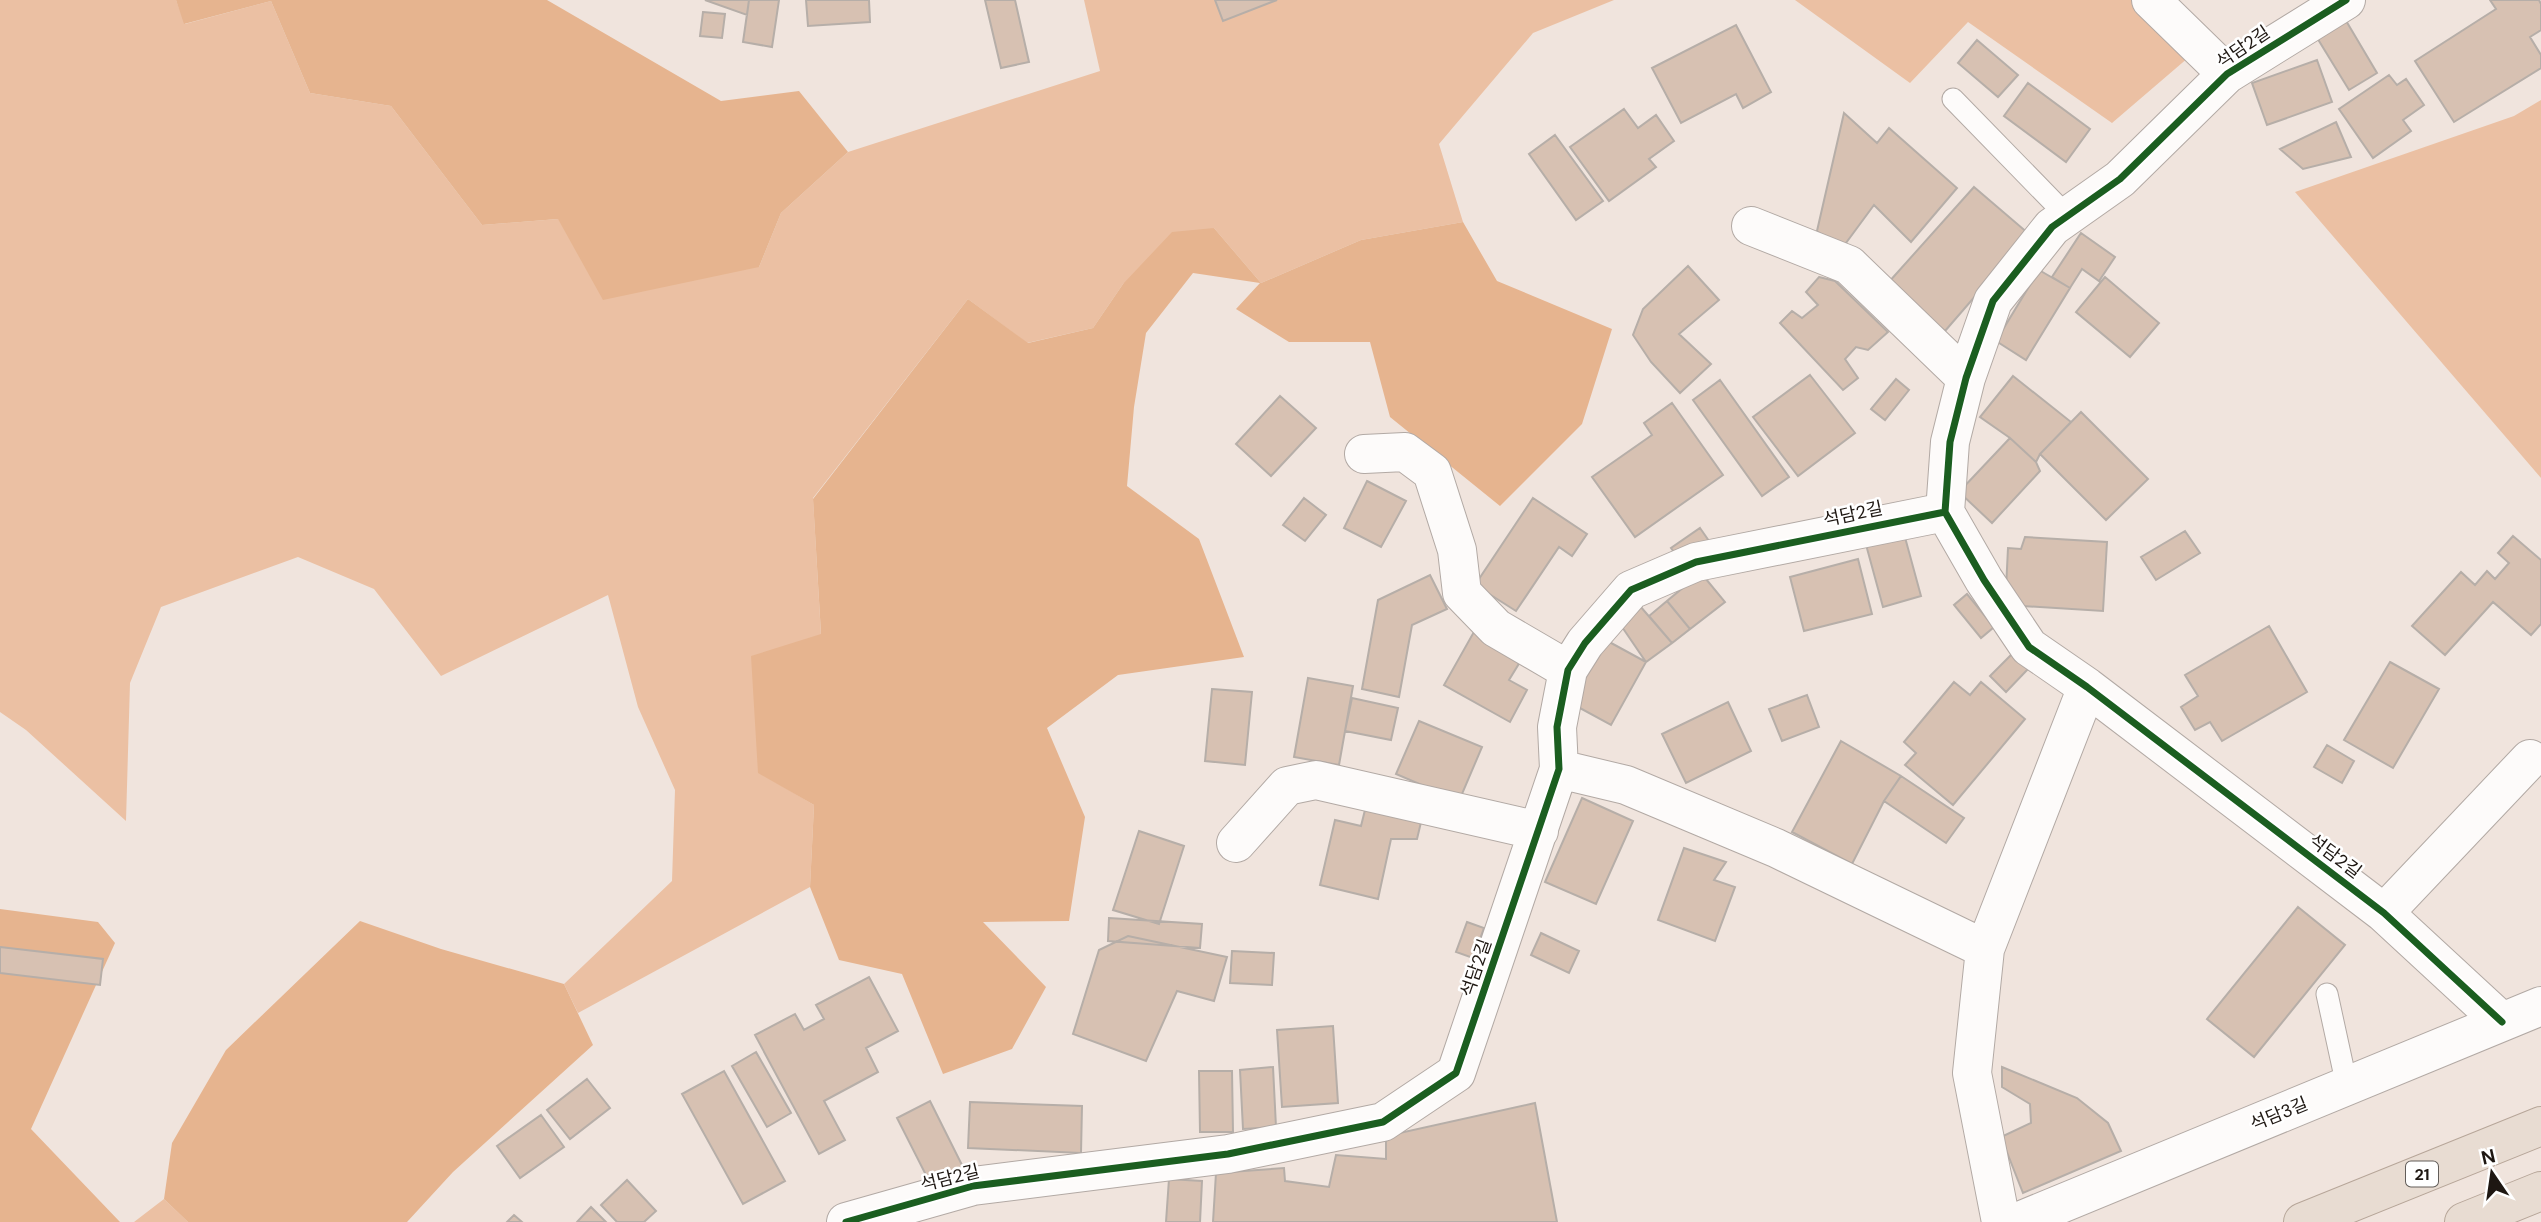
<svg xmlns="http://www.w3.org/2000/svg" width="2541" height="1222" viewBox="0 0 2541 1222" font-family="'DM Sans','Noto Sans KR',sans-serif">
	<style>
		.green { fill: #ebc0a3 }
		.forest { fill: #e6b48f }
		.building { fill: #d7c1b2; stroke: #b6aea8; stroke-width: 2 }
		.lines { fill: none; stroke-linecap: round; stroke-linejoin: round }
		.lane-casing { stroke: #b2a9a4; stroke-width: 23 }
		.street-casing { stroke: #b2a9a4; stroke-width: 40 }
		.highway-casing { stroke: #b7a699; stroke-width: 40 }
		.lane { stroke: #fdfbfa; stroke-width: 21 }
		.street { stroke: #fdfbfa; stroke-width: 38 }
		.highway { stroke: #e8dcd2; stroke-width: 38 }
		.cycleway-casing { stroke: #fff; stroke-width: 11 }
		.cycleway { stroke: #1b5e20; stroke-width: 7 }
		.labels { text-anchor: middle; stroke-width: 5; stroke-linejoin: round; paint-order: stroke }
		.shield { fill: #fff; stroke: #625d59; stroke-width: 2 }
		.shield-label { font-size: 16px; font-weight: bold; fill: #1e1712 }
		.street-label { font-size: 18px; fill: #1e1712; stroke: #fff }
	</style>
	<rect width="100%" height="100%" fill="#f0e4dd"/>
	<path class="green" d="M0,0H176L185,24L271,1L310,93L391,106L482,225L558,219L759,267L781,213L848,152L1100,71L1084,0H1614L1533,33L1439,144L1463,222L1361,240L1261,283L1214,228L1123,284L1093,328L1027,343L968,299L813,498L821,635L758,772L814,805L810,887L578,1013L564,984L672,881L675,790L638,707L608,595L441,676L374,589L298,557L161,607L130,683L126,821L26,730L0,712Z
		M1795,0H2131L2189,57L2112,123L1968,22L1910,83Z
		M2541,100V478L2295,192L2514,116Z
		M164,1199L188,1222H134Z"/>
	<path class="forest" d="M176,0H547L721,101L799,91L848,152L781,213L759,267L603,300L558,219L482,225L391,106L310,93L271,1L184,24Z
		M1463,222L1497,281L1612,329L1582,424L1500,506L1390,417L1370,342H1289L1236,309L1260,283L1193,273L1146,333L1134,407L1127,486L1199,539L1244,657L1118,675L1047,728L1085,817L1069,921L983,922L1046,987L1012,1049L943,1074L902,974L839,960L810,887L814,805L758,773L751,656L821,634L813,499L968,299L1028,343L1093,328L1123,284L1172,232L1214,228L1261,283L1361,240Z
		M0,909L98,922L115,943L31,1129L120,1222H0Z
		M360,921L441,949L564,984L593,1045L453,1172L407,1222H188L164,1199L172,1143L226,1050Z"/>
	<path class="building" d="M705,0H749L747,15Z
		M749,0H779L772,47L743,42Z
		M806,0H869L870,22L808,26Z
		M985,0H1015L1029,62L1001,68Z
		M1215,0H1277L1223,21Z
		M2490,0H2539L2541,4V30L2530,37L2541,55V68L2454,122L2415,61L2496,9Z
		M703,12L725,14L722,38L700,36Z
		M2345,19L2377,73L2349,90L2316,36Z
		M1736,25L1771,92L1743,108L1736,94L1681,123L1652,68Z
		M1977,40L2018,75L1998,97L1958,63Z
		M2317,60L2332,102L2267,125L2252,83Z
		M2389,75L2397,85L2406,79L2424,105L2403,120L2411,131L2373,158L2339,109Z
		M2028,83L2090,129L2066,162L2004,116Z
		M1624,109L1638,128L1656,115L1674,141L1649,159L1656,167L1609,201L1570,147Z
		M1844,113L1877,143L1889,128L1957,188L1911,242L1874,205L1840,251L1817,231Z
		M2336,122L2351,157L2303,169L2280,149Z
		M1555,135L1603,201L1576,220L1529,154Z
		M1974,187L2029,234L1945,331L1888,283Z
		M2081,233L2115,257L2099,281L2082,269L2070,288L2052,277Z
		M1688,266L1719,300L1679,334L1711,364L1680,393L1651,362L1633,335L1643,309Z
		M2039,270L2070,288L2026,360L1996,341Z
		M1819,277L1835,281L1888,332L1868,350L1856,347L1845,359L1858,378L1843,390L1780,323L1792,311L1802,318L1818,305L1806,292Z
		M2105,277L2159,323L2130,357L2076,312Z
		M1810,375L1855,433L1798,476L1753,417Z
		M2013,376L2071,422L2040,454L2036,462L2010,438L1980,417Z
		M1896,379L1909,390L1885,420L1871,409Z
		M1720,380L1789,477L1762,496L1693,400Z
		M1280,396L1316,428L1271,476L1236,444Z
		M1672,403L1723,475L1635,537L1592,477L1652,435L1644,423Z
		M2081,412L2148,479L2106,520L2040,454Z
		M2010,438L2036,462L2040,471L1992,523L1959,492Z
		M1367,481L1406,501L1381,547L1344,528Z
		M1304,498L1326,515L1305,541L1283,525Z
		M1533,498L1587,534L1572,556L1559,547L1516,611L1475,585Z
		M1700,528L1709,541L1680,560L1671,548Z
		M1903,530L1921,596L1883,607L1865,541Z
		M2185,531L2200,553L2156,580L2141,557Z
		M2513,536L2541,560V624L2531,635L2493,602L2445,655L2412,626L2461,572L2475,585L2487,571L2495,579L2509,563L2498,553Z
		M2025,537L2107,542L2103,611L2022,606L2006,589L2008,548L2021,549Z
		M1858,559L1872,614L1804,631L1790,577Z
		M1701,573L1725,602L1690,629L1667,601Z
		M1430,575L1447,609L1412,625L1399,697L1362,689L1378,600Z
		M1967,594L1994,627L1981,638L1954,605Z
		M1667,601L1690,629L1672,643L1649,616Z
		M1640,606L1672,643L1646,662L1620,624Z
		M2269,626L2307,692L2222,741L2210,722L2195,730L2181,707L2198,696L2185,675Z
		M1475,630L1523,657L1509,680L1527,690L1510,722L1444,685Z
		M1602,638L1646,662L1611,725L1567,701Z
		M2012,654L2028,669L2006,692L1990,676Z
		M2390,662L2439,689L2393,768L2344,740Z
		M1308,678L1353,686L1339,765L1294,757Z
		M1954,682L1970,695L1981,682L2025,719L1953,805L1905,765L1916,753L1904,742Z
		M1212,689L1252,692L1245,765L1205,761Z
		M1807,695L1819,727L1782,741L1769,709Z
		M1352,698L1398,708L1391,740L1345,731Z
		M1728,702L1751,751L1686,783L1662,734Z
		M1419,721L1482,747L1459,801L1396,774Z
		M1841,741L1901,776L1884,801L1852,864L1792,832Z
		M2327,745L2354,761L2342,783L2314,767Z
		M1901,776L1964,818L1946,843L1884,801Z
		M1582,798L1633,821L1596,904L1545,882Z
		M1366,806L1422,818L1417,839H1391L1378,899L1320,885L1335,820L1361,826Z
		M1139,831L1184,846L1159,924L1113,910Z
		M1684,848L1726,862L1714,880L1735,887L1715,941L1658,920Z
		M2298,907L2345,945L2254,1057L2207,1019Z
		M1109,918L1202,924L1200,948L1108,941Z
		M1467,922L1484,928L1473,958L1456,952Z
		M1541,933L1579,951L1569,973L1531,955Z
		M1128,936L1227,957L1214,1001L1177,991L1146,1061L1073,1034L1099,950Z
		M0,947L103,959L100,985L0,973Z
		M1232,951L1274,953L1272,985L1230,983Z
		M869,977L898,1031L866,1048L878,1072L824,1101L845,1140L819,1154L755,1035L795,1014L804,1030L824,1019L816,1005Z
		M1333,1026L1338,1103L1282,1107L1277,1030Z
		M756,1052L791,1113L767,1127L732,1066Z
		M1273,1067L1276,1127L1243,1129L1240,1070Z
		M2002,1067L2077,1098L2108,1123L2121,1151L2023,1193L2001,1137L2031,1123L2030,1104L2002,1087Z
		M724,1071L785,1181L743,1204L682,1094Z
		M1199,1071H1232L1233,1132H1200Z
		M587,1079L610,1108L570,1139L547,1110Z
		M930,1101L963,1167L930,1183L897,1118Z
		M970,1102L1082,1106L1081,1153L968,1148Z
		M1535,1103L1557,1222H1213L1216,1173L1284,1168L1285,1181L1329,1187L1336,1155L1386,1159V1136Z
		M541,1115L564,1147L520,1178L497,1146Z
		M1169,1179L1202,1181L1200,1222H1166Z
		M627,1180L656,1211L644,1222H617L601,1205Z
		M591,1207L606,1222H577Z
		M514,1215L522,1222H507Z"/>
	<g class="lines">
		<defs>
			<path id="lane" d="M1953,99L2067,216
				M2327,994L2347,1086"/>
			<path id="street" d="M2151,0L2227,74
				M2346,0L2227,74L2120,179L2052,227L1993,301L1966,378L1950,442L1945,512L1984,580L2029,647L2087,687L2384,913L2502,1022
				M1751,226L1849,265L1966,378
				M1364,454L1405,452L1432,472L1457,550L1462,593L1496,628L1568,670
				M1559,769L1626,785L1776,848L1985,949
				M1236,843L1287,786L1316,780L1539,831
				M2384,913L2530,759
				M846,1222L973,1186L1228,1154L1383,1122L1456,1073L1559,769L1557,727L1568,670L1585,643L1631,590L1696,562L1945,512
				M2001,1222L1972,1073L1985,949L2087,687
				M2017,1222L2541,1006"/>
			<path id="highway" d="M2303,1222L2541,1126
				M2464,1222L2541,1191"/>
		</defs>
		<use href="#lane" class="lane-casing"/>
		<use href="#street" class="street-casing"/>
		<use href="#highway" class="highway-casing"/>
		<use href="#lane" class="lane"/>
		<use href="#street" class="street"/>
		<use href="#highway" class="highway"/>
		<defs>
			<path id="cycleway" d="M2346,0L2227,74L2120,179L2052,227L1993,301L1966,378L1950,442L1945,512L1984,580L2029,647L2087,687L2384,913L2502,1022
				M846,1222L973,1186L1228,1154L1383,1122L1456,1073L1559,769L1557,727L1568,670L1585,643L1631,590L1696,562L1945,512"/>
		</defs>
		<use href="#cycleway" class="cycleway-casing"/>
		<use href="#cycleway" class="cycleway"/>
	</g>
	<g class="labels">
		<rect class="shield" x="2406" y="1161.5" width="32" height="25" rx="5"/>
		<g class="shield-label">
			<text x="2422" y="1180">21</text>
		</g>
		<g class="street-label">
			<text transform="translate(2243 47) rotate(-34)" y="6">석담2길</text>
			<text transform="translate(1853 514) rotate(-12)" y="6">석담2길</text>
			<text transform="translate(2335 856) rotate(37)" y="6">석담2길</text>
			<text transform="translate(1476 968) rotate(-71)" y="6">석담2길</text>
			<text transform="translate(2279 1114) rotate(-22)" y="6">석담3길</text>
			<text transform="translate(950 1178) rotate(-14)" y="6">석담2길</text>
		</g>
	</g>
	<g transform="translate(2492 1173) rotate(347)" stroke="#ffffff" stroke-width="5" paint-order="stroke">
	<path d="M0-5L12 26L0 18L-12 26Z" fill="#1e1712"/>
	<text y="-10" font-size="19" font-weight="bold" text-anchor="middle" fill="#1e1712">N</text>
	</g>
</svg>
